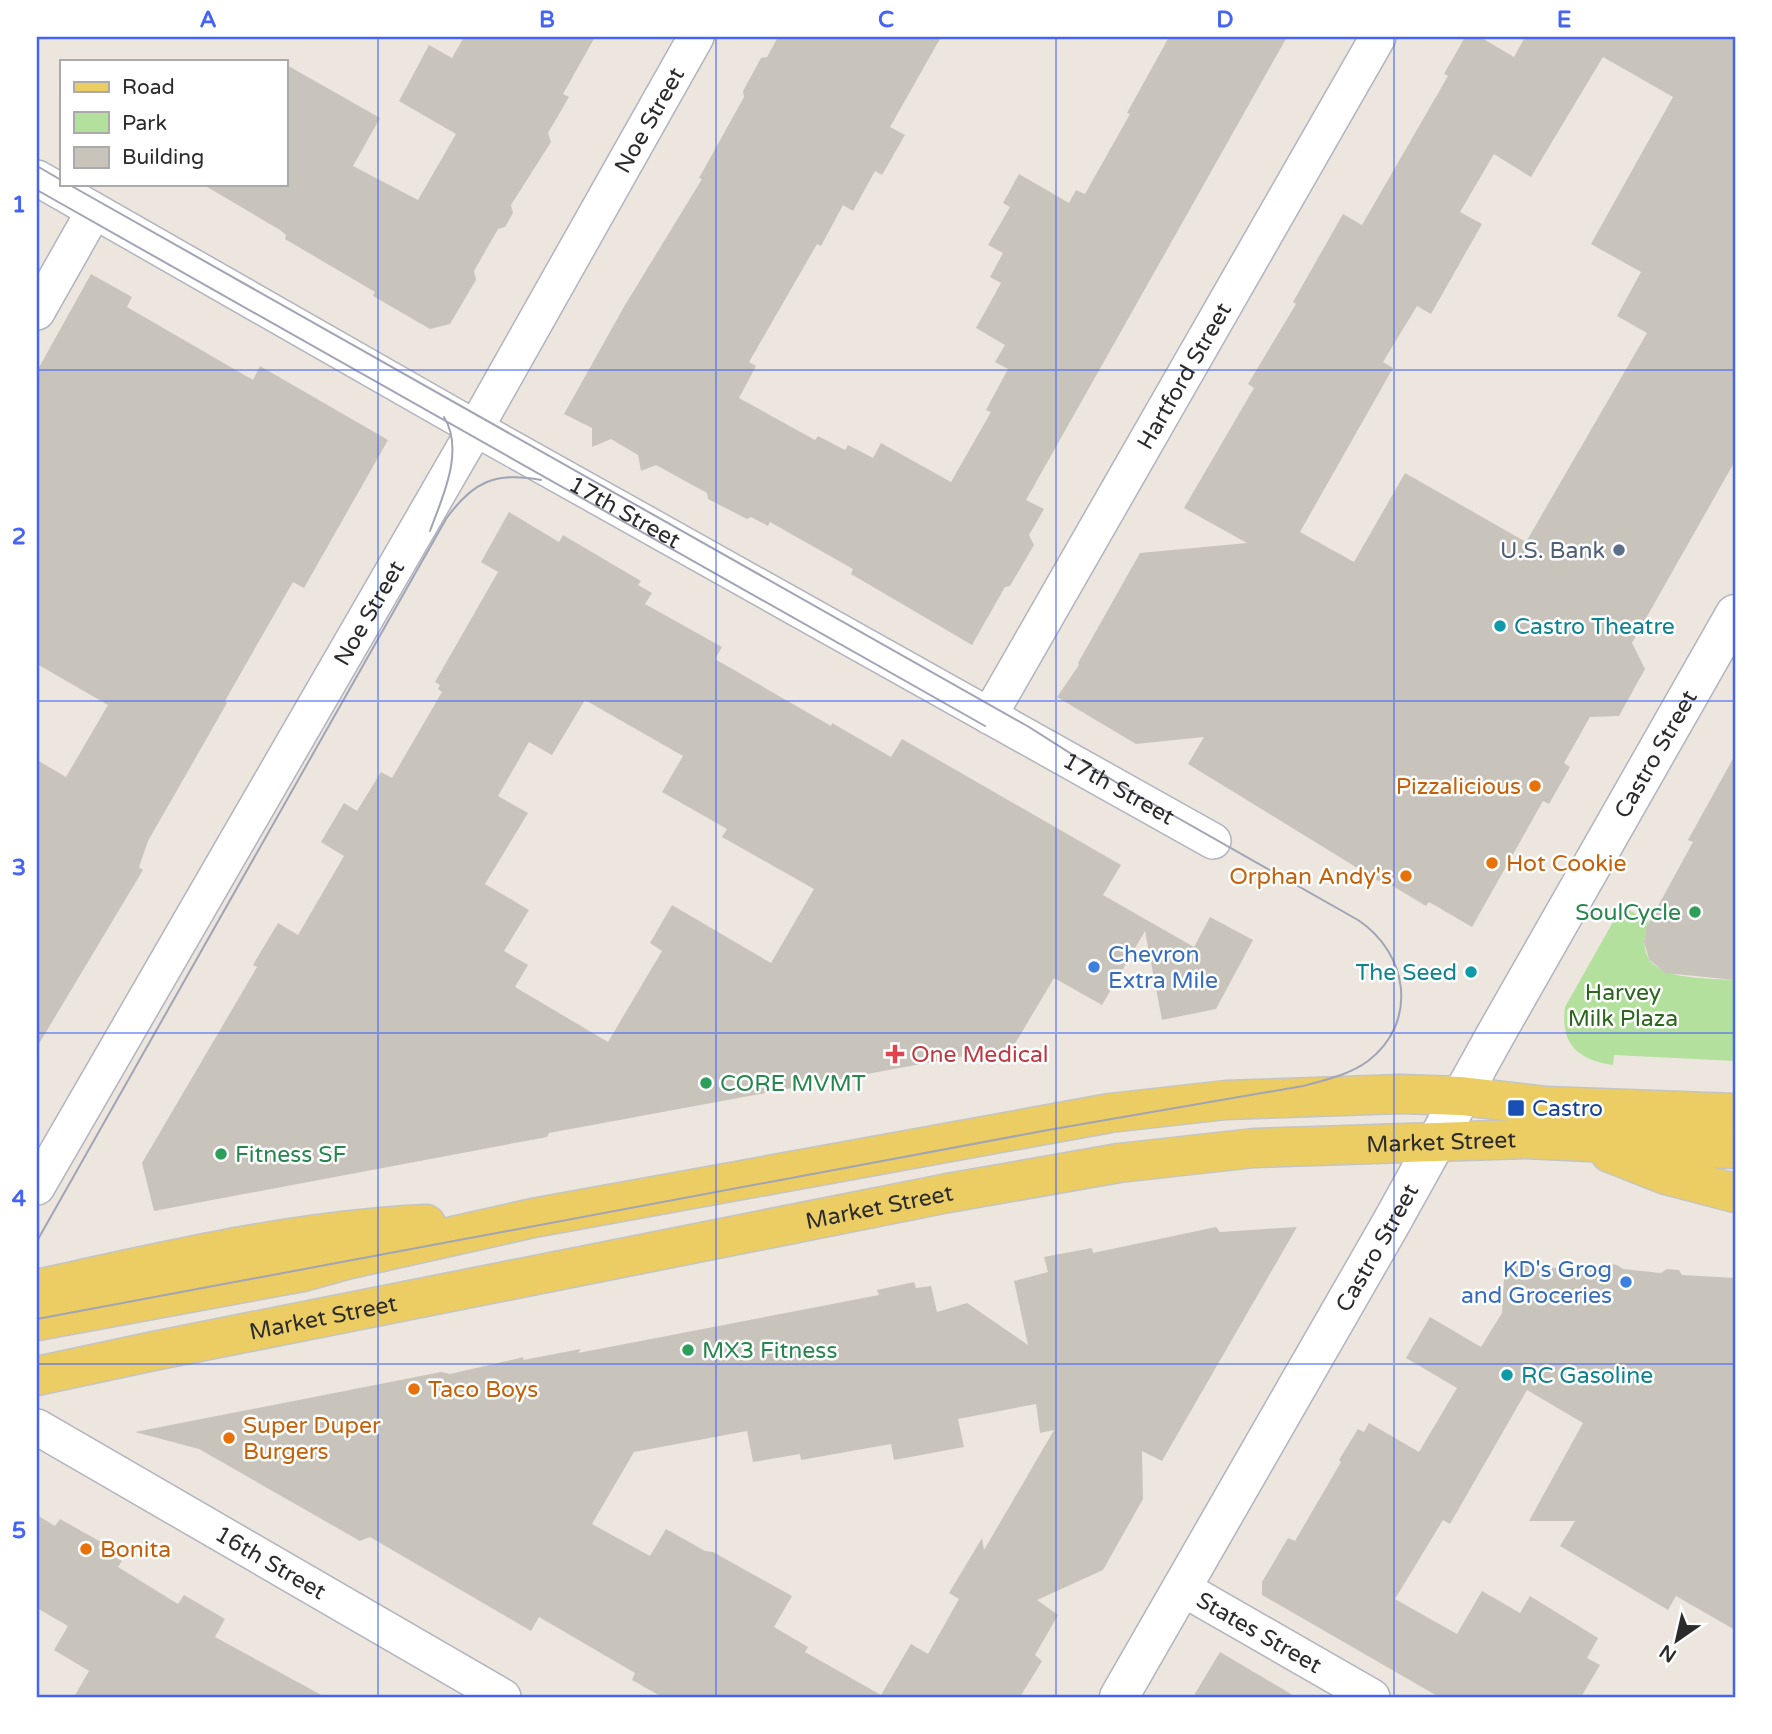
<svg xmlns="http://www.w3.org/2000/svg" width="1772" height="1734" viewBox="0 0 1772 1734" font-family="'Varela Round',sans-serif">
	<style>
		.green { fill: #b3e19d }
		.building { fill: #c8c4bc; fill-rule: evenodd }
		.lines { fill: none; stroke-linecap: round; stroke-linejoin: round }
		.street-casing { stroke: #b1b4be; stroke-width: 38 }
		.secondary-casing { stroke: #b1b4be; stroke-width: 41 }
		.primary-casing { stroke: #c4c4c4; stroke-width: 41 }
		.street { stroke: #fff; stroke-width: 35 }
		.secondary { stroke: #fff; stroke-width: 38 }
		.primary { stroke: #ebcd64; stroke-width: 38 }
		.tram { stroke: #a1a4b5; stroke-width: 2 }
		.grid { fill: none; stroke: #4564f3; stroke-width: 2; stroke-opacity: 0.55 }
		.service-dot { fill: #5c6f8a; stroke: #fff; stroke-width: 2.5 }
		.culture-dot { fill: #0f9aa8; stroke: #fff; stroke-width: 2.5 }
		.food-dot { fill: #e8710a; stroke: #fff; stroke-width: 2.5 }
		.leisure-dot { fill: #2e9e5b; stroke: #fff; stroke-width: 2.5 }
		.shop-dot { fill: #3f7fe0; stroke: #fff; stroke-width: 2.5 }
		.health-dot { fill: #e0444e; stroke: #fff; stroke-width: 2.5 }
		.transit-dot { fill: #1a4fb4; stroke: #fff; stroke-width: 2.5 }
		.labels { text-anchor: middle; stroke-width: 5; stroke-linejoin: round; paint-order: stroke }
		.street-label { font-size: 23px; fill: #2b2b2b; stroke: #fff }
		.service-label { font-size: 23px; fill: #4e5e75; stroke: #fff; text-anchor: end }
		.culture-label { font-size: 23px; fill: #0d838f; stroke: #fff; text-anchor: start }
		.food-label { font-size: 23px; fill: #c56008; stroke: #fff; text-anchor: start }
		.leisure-label { font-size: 23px; fill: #27864d; stroke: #fff; text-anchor: start }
		.shop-label { font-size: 23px; fill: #366cbe; stroke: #fff; text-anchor: start }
		.park-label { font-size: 23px; fill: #2c661d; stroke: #fff }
		.health-label { font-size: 23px; fill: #be3a42; stroke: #fff; text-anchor: start }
		.transit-label { font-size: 23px; fill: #164399; stroke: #fff; text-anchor: start }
		.neatline { fill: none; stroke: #4564f3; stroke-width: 2.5 }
		.grid-label { font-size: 23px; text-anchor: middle; font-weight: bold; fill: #4564f3 }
	</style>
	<rect width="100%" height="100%" fill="#ece6de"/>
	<path class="green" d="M1622,906L1649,921C1626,983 1697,977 1735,980V1061L1614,1055L1613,1065C1578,1060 1560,1044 1565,1007Z"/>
	<path class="building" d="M464,37H595L563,94L569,97L548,133L551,142L511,205L513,213L505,227L498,229L474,271L476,280L450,324L430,329L373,296L375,292L285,239L286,235L280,230L202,184H285V64L380,118L353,166L418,200L456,134L399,101L429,45L452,58Z
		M778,37H941L890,127L905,135L882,175L875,171L853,211L843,205L821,246L817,244L749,362L756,366L739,398L815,440L818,436L845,450L848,445L873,458L881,443L951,482L991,412L986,410L1008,369L995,362L1005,345L976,328L1001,283L990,277L1003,253L988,245L1010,207L1003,203L1019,174L1069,203L1076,190L1085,194L1130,114L1127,113L1169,37H1287L1026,500L1044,509L1029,535L1034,545L1010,586L1005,587L972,645L851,574L853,569L770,522L768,526L751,517L747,519L708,499L707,493L656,465L641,471L638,455L611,439L592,447V428L564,414L625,305L702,179L699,178L744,97L743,91L761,58L767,57Z
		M1465,37H1480L1514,57L1525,37H1735V461L1632,643L1645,669L1619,716L1590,717L1564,763L1570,767L1549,804L1543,801L1472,927L1429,902L1426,906L1386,882L1385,885L1188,764L1204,737L1136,744L1057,697L1079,665L1078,663L1140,553L1247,543L1184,508L1254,388L1248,384L1296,304L1293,302L1343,214L1362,225L1448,76L1444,74ZM1603,57L1673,97L1591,244L1641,272L1617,316L1647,333L1526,542L1405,473L1354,562L1300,532L1393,368L1383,362L1417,306L1431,314L1482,224L1460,212L1494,154L1531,177Z
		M91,274L132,297L127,307L253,380L260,366L388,440L304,588L293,582L266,629L225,701L227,703L148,841L139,867L143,870L37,1047V760L66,777L108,705L37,664V371Z
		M509,512L559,542L563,535L641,581L638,585L652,593L645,604L722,647L715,659L831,726L832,723L891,757L902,739L1121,865L1103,895L1194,947L1210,917L1253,940L1216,1009L1162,1020L1145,931L1102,1005L1054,978L1013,1047L549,1133L547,1137L154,1211L142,1163L257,967L253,965L278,923L298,935L344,856L321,842L344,803L357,811L381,772L392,778L442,692L438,689L440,685L435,682L498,572L481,562ZM585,700L683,756L662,792L727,829L722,837L814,889L771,963L672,905L650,943L662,951L608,1042L515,987L528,965L504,951L529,910L485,884L528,813L498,796L529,742L552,755Z
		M1735,755V980L1665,973L1649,959L1644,942L1646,928L1693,842L1688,840Z
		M1216,1227L1220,1232L1297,1227L1162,1461L1142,1451L1143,1499L1103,1570L1037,1600L1058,1615L1035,1655L1042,1661L1020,1697H662L632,1680L635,1673L539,1617L531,1631L370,1537L360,1541L199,1449L135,1432L441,1372L450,1374L524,1357L523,1360L581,1349L578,1353L879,1295L877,1290L914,1282L916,1288L931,1286L937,1312L967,1303L1028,1345L1014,1281L1048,1272L1044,1257L1092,1248L1093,1253ZM1036,1404L1040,1433L1054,1430L984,1550L982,1538L949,1593L959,1599L928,1654L911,1644L881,1695L805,1652L808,1647L774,1627L792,1596L713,1552L705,1551L666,1529L650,1556L592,1524L634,1452L747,1431L753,1462L800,1454L801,1460L891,1444L894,1460L964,1447L958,1419Z
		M1505,1263L1588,1271L1589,1265L1602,1267L1605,1263L1617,1265L1623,1269L1661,1273L1667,1269L1679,1270L1682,1275L1735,1278V1630L1676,1596L1668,1610L1560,1546L1575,1521H1529L1583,1423L1527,1390L1450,1524L1443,1520L1395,1599L1457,1634L1482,1591L1520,1613L1530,1596L1598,1638L1587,1658L1600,1665L1581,1697H1439L1262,1595V1582L1288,1538L1295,1541L1341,1462L1339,1460L1358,1429L1364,1432L1369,1423L1419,1452L1457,1388L1406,1358L1430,1317L1481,1347L1502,1313Z
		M37,1515L55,1526L60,1519L101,1542L98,1548L122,1561L118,1567L178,1604L184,1595L225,1619L215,1637L325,1697H74L89,1671L54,1650L68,1626L37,1608Z
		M1220,1652L1296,1697H1193Z"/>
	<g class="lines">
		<defs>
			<g id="street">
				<path id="s1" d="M37,178L475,428L1213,841"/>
				<path d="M37,312L94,211"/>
				<path id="s2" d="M989,716L1378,37"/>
				<path id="s3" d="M37,1187L471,436L696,37"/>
				<path id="s4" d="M37,1427L503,1697"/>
				<path id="s5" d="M1182,1588L1372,1697"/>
			</g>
			<g id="secondary">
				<path id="s6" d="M1119,1697L1390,1225L1497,1032L1735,614"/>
			</g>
			<g id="primary">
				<path d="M1610,1153L1666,1175L1735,1193"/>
				<path d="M37,1289C165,1261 295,1230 426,1224"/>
				<path d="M37,1321L303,1272L346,1260L533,1218L1110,1113L1226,1100L1401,1094L1461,1096L1546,1106L1735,1113"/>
				<path id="s7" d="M37,1376L149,1352L948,1193L1119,1163L1254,1148L1526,1139L1735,1149"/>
			</g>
		</defs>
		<use href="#street" class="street-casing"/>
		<use href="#secondary" class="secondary-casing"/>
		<use href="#primary" class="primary-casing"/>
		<use href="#street" class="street"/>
		<use href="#secondary" class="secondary"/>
		<use href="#primary" class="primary"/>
		<path class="tram" d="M37,166L61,180
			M37,190L985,726
			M430,531C442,498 465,451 444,417
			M37,1241L446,519C472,482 496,471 541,480
			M37,1319L1048,1130L1303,1086C1325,1080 1349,1075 1368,1061C1419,1022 1408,953 1358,920L1125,788L1029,727L68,184"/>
	</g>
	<path class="grid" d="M378,37V1697M716,37V1697M1056,37V1697M1394,37V1697M37,370H1735M37,701H1735M37,1033H1735M37,1364H1735"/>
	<circle class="service-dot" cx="1619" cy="550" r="7"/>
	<g class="culture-dot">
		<circle cx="1500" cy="626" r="7"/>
		<circle cx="1471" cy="972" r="7"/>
		<circle cx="1507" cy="1375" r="7"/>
	</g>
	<g class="food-dot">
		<circle cx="1535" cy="786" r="7"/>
		<circle cx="1492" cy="863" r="7"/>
		<circle cx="1406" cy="876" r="7"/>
		<circle cx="414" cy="1389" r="7"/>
		<circle cx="229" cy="1438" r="7"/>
		<circle cx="86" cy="1549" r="7"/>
	</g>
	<g class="leisure-dot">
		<circle cx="1695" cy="912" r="7"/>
		<circle cx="706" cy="1083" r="7"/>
		<circle cx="221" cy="1154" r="7"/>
		<circle cx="688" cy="1350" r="7"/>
	</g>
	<g class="shop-dot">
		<circle cx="1094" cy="967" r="7"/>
		<circle cx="1626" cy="1282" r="7"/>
	</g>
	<path class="health-dot" d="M891.5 1043.5h7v7h7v7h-7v7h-7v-7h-7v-7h7z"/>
	<rect class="transit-dot" x="1507" y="1099" width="18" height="18" rx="3.5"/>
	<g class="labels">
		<g class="street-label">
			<text dy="8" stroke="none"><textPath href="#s3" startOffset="1230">Noe Street</textPath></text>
			<text dy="8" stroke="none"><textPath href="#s2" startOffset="392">Hartford Street</textPath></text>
			<text dy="8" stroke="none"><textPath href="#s1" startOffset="676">17th Street</textPath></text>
			<text dy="8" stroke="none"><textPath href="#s3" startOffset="663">Noe Street</textPath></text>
			<text dy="8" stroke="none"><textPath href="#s6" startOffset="1085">Castro Street</textPath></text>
			<text dy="8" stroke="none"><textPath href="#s1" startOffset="1242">17th Street</textPath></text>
			<text dy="8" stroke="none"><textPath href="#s7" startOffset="1426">Market Street</textPath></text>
			<text dy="8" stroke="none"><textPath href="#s7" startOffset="859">Market Street</textPath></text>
			<text dy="8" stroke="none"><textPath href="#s6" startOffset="518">Castro Street</textPath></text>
			<text dy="8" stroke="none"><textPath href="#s7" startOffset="292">Market Street</textPath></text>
			<text dy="8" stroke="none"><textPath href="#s4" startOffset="270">16th Street</textPath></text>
			<text dy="8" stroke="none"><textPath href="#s5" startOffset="89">States Street</textPath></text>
		</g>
		<g class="service-label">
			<text x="1605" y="558">U.S. Bank</text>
		</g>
		<g class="culture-label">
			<text x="1514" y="634">Castro Theatre</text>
			<text x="1457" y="980" text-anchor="end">The Seed</text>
			<text x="1521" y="1383">RC Gasoline</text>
		</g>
		<g class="food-label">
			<text x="1521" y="794" text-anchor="end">Pizzalicious</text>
			<text x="1506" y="871">Hot Cookie</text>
			<text x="1392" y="884" text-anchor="end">Orphan Andy's</text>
			<text x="428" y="1397">Taco Boys</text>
			<text x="243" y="1433">Super Duper<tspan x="243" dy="26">Burgers</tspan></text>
			<text x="100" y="1557">Bonita</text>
		</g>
		<g class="leisure-label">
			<text x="1681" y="920" text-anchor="end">SoulCycle</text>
			<text x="720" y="1091">CORE MVMT</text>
			<text x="235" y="1162">Fitness SF</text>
			<text x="702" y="1358">MX3 Fitness</text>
		</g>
		<g class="shop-label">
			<text x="1108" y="962">Chevron<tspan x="1108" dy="26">Extra Mile</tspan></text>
			<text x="1612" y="1277" text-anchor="end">KD's Grog<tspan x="1612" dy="26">and Groceries</tspan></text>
		</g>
		<g class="park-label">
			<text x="1623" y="1000">Harvey<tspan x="1623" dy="26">Milk Plaza</tspan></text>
		</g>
		<g class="health-label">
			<text x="911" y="1062">One Medical</text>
		</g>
		<g class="transit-label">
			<text x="1532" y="1116">Castro</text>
		</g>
	</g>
	<rect width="1772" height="1734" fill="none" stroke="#ffffff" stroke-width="77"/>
	<rect x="60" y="60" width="228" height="126" fill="#ffffff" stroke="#aaaaaa" stroke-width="2"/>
	<rect x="74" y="82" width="35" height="10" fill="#ebcd64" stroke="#aaaaaa" stroke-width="2"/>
	<text x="122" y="94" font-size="21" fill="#2b2b2b">Road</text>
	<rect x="74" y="112" width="35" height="21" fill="#b3e19d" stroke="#aaaaaa" stroke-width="2"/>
	<text x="122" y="130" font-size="21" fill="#2b2b2b">Park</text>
	<rect x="74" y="147" width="35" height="21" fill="#c8c4bc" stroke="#aaaaaa" stroke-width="2"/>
	<text x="122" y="164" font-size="21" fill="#2b2b2b">Building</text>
	<g transform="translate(1677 1640) rotate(214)" stroke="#ffffff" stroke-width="5" paint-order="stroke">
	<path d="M0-5L12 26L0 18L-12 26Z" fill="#2b2b2b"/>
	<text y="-10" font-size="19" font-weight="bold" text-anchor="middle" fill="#2b2b2b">N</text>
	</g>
	<rect x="38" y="38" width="1696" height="1658" class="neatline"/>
	<g class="grid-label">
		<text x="208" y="27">A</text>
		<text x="547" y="27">B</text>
		<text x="886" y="27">C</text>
		<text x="1225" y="27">D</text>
		<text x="1564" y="27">E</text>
		<text x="19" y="212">1</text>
		<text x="19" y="544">2</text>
		<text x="19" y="875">3</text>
		<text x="19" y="1206">4</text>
		<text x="19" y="1538">5</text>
	</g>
</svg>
